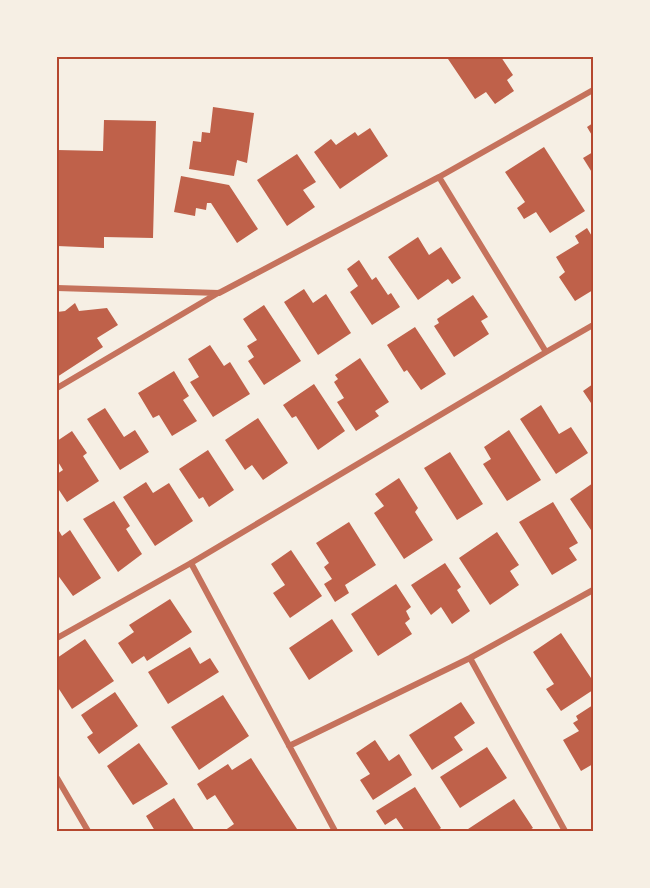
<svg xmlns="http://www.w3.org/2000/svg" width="650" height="888" viewBox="0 0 650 888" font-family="'Exo 2',sans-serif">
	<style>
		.building { fill: #bf614a }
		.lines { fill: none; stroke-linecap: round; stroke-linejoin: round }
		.minor { stroke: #c5725c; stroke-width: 6 }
		.neatline { fill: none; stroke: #b5482f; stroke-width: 2 }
	</style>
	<rect width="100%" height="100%" fill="#f6efe4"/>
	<path class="building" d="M452,57H501L513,75L507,80L514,91L495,104L486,92L475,99L448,59Z
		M213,107L254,113L247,163L237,160L234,176L189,169L193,141L201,142L202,132L210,133Z
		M104,120L156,121L153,238L104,237V248L57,246V150L103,151Z
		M593,123V137L587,127Z
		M370,128L388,156L340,189L314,152L331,139L336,145L355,132L358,136Z
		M544,147L585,211L550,233L536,212L524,219L517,208L525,202L505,172Z
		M593,152V174L583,158Z
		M297,154L316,182L303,190L315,207L287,226L257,180Z
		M181,176L229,185L258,229L237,243L211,203H207L206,210L196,208L195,216L174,212Z
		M587,228L593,238V290L575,301L559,277L565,272L556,257L579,243L575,236Z
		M418,237L429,255L441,247L461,278L452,284L448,279L418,300L388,257Z
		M359,260L372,280L376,277L388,295L391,293L400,307L372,325L350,292L358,286L347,269Z
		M304,289L313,303L326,294L351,333L318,355L284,302Z
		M473,295L488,317L481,321L489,334L454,357L434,326L439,323L437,319Z
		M75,303L79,311L107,308L118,325L97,338L103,347L57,377V312L65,311Z
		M264,305L301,361L264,385L248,361L254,357L247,346L257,340L243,319Z
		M415,327L446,374L421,390L407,370L404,372L387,345Z
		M210,345L224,366L230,362L250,394L213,417L190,382L199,377L188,359Z
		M360,358L389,402L375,411L379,416L356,431L337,402L344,398L334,382L338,379L335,375Z
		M174,371L189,396L183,400L197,421L172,436L159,415L153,418L138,393Z
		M314,384L345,431L318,450L296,416L292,418L283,405Z
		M593,384V406L583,391Z
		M541,405L559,434L571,427L588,453L556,474L520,419Z
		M105,408L124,437L135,430L149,452L120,470L87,419Z
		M258,418L288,463L263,480L252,465L245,470L225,440Z
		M509,430L541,480L507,501L483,464L491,459L484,447Z
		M72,431L87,453L83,456L99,481L67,502L57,487V474L63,470L57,460V441Z
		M208,450L234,490L209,507L203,497L199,499L179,469Z
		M450,452L483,504L457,520L424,468Z
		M399,478L418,508L415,512L433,540L404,559L374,513L384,506L375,494Z
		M146,482L153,493L169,483L193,521L155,546L123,497Z
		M593,483V533L570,499Z
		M114,501L130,526L126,529L142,554L118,572L83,519Z
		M553,502L578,543L569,548L577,560L552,575L519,522Z
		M349,522L376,565L345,585L349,593L335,602L324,584L332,579L324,567L329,563L316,543Z
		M70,530L101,578L73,596L57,574V532L59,531L62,536Z
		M497,532L519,565L510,571L519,585L490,605L459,558Z
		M291,550L322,596L290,618L273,593L285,585L271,564Z
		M445,563L461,587L457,590L470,611L452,624L441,607L431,615L411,585Z
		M396,584L411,607L406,611L410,619L405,623L412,634L378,656L351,614Z
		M170,599L192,632L147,661L144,656L132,664L118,643L134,632L129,625Z
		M332,619L353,651L309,680L289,648Z
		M561,633L593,681V690L561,711L546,689L554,684L533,652Z
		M85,639L114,681L72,709L57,686V658Z
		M190,647L200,664L210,658L219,672L168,704L148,672Z
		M115,692L138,726L99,754L87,737L93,733L81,715Z
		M223,695L249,736L199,770L171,727Z
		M461,702L475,723L454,737L463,750L432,770L409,735Z
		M593,705V764L581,771L563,740L579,731L573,723L578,720L576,716Z
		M375,740L389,761L399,754L412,775L373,800L360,780L370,774L356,753Z
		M139,743L168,784L133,805L107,766Z
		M487,747L507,778L460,808L440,777Z
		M251,758L297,829L293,831H224L234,824L215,795L207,800L197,784L228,764L232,770Z
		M415,787L441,828L437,831H405L396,818L385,825L376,811Z
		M174,798L195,831H155L146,816Z
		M514,799L533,828L528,831H465Z"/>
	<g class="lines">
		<path class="minor" d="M439,177L546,352
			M57,288L219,293L439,177L593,90
			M57,388L218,293
			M191,563L335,831
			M57,638L191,563L546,352L593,325
			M470,658L565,831
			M289,746L470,658L593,590
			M57,778L88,831"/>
	</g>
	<rect width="650" height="888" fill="none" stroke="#f6efe4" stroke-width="117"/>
	<rect x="58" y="58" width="534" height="772" class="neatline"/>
</svg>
